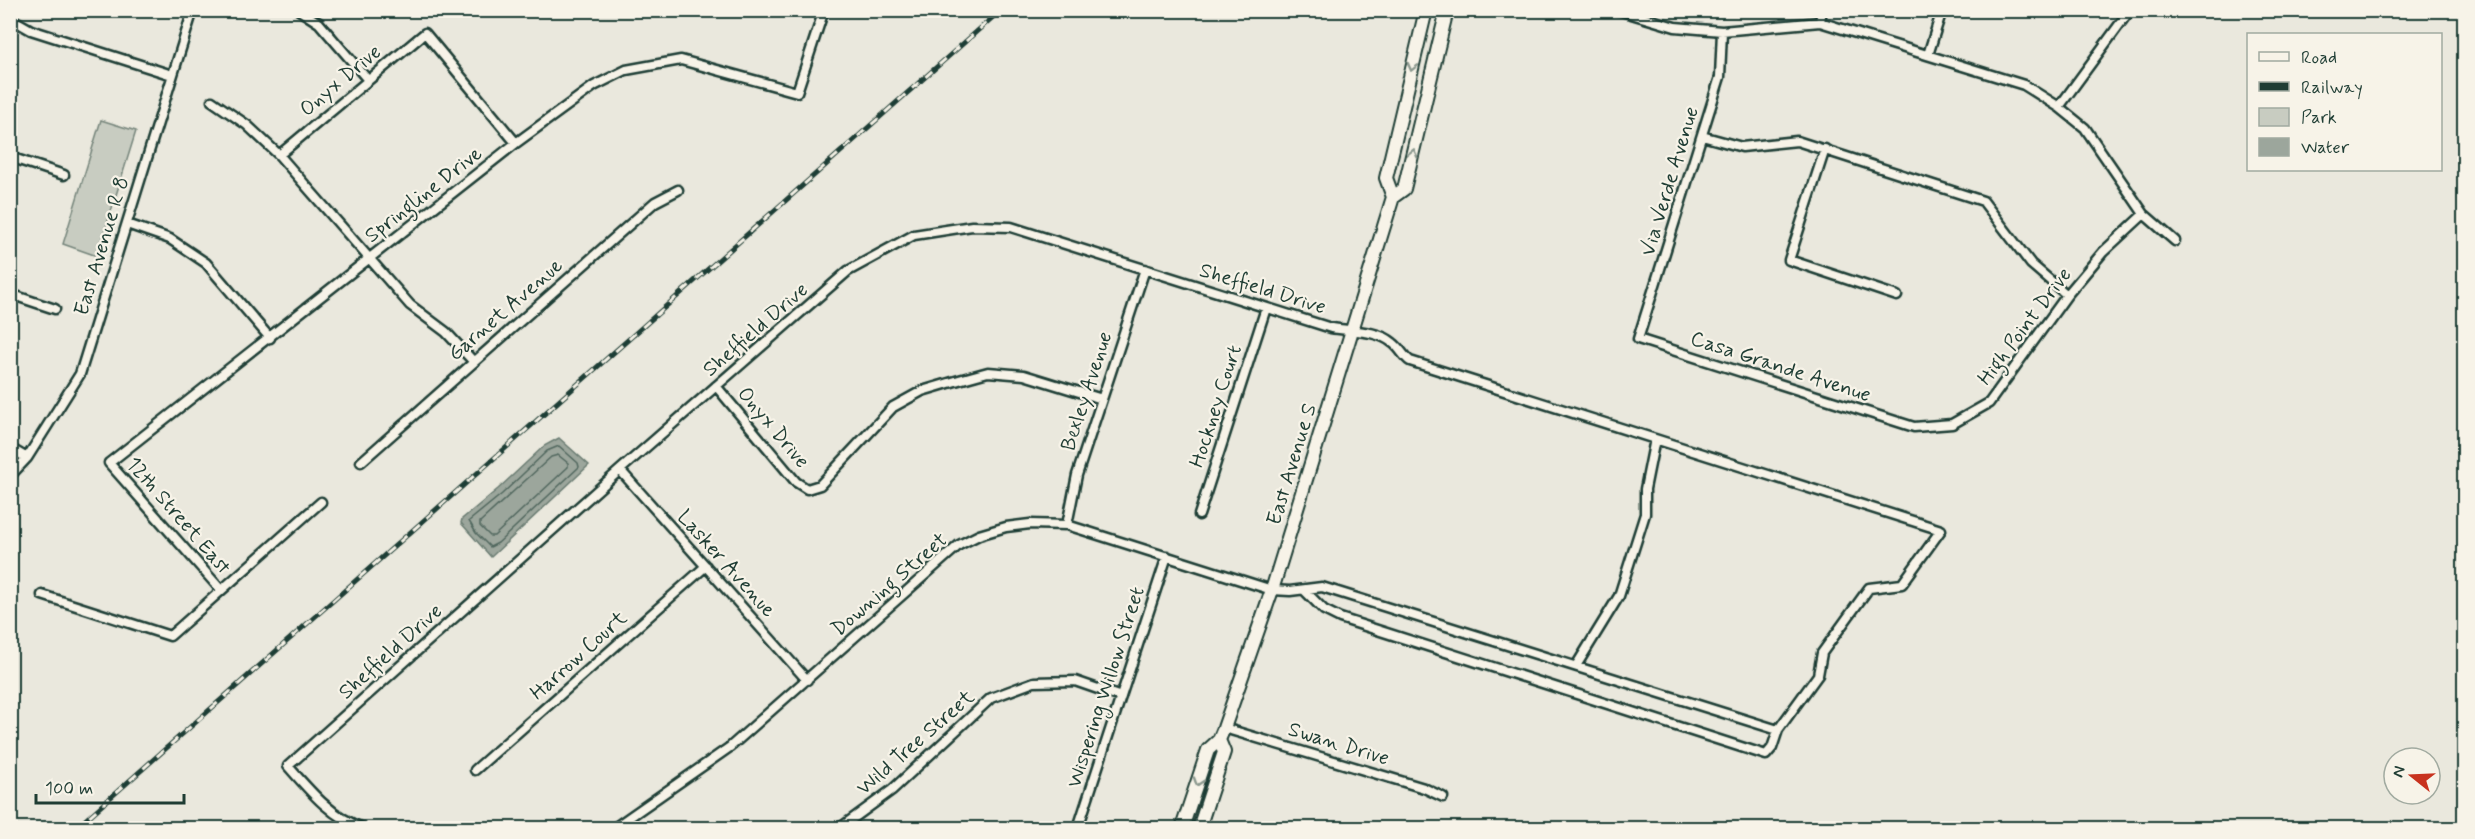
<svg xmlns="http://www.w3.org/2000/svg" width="2475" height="839" viewBox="0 0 2475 839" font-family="Mynerve,sans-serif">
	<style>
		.green { fill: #c8ccc1; stroke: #74847a; stroke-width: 1.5 }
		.water { fill: #9ca69c; stroke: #6a7c72; stroke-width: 1.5 }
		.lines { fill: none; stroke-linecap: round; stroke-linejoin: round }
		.shore { stroke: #51675e; stroke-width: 1.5 }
		.minor-casing { stroke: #1f3d34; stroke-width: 13 }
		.primary-casing { stroke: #1f3d34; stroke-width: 16 }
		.minor { stroke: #f7f3e8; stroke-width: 8 }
		.primary { stroke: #f7f3e8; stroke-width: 12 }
		.rail-casing { stroke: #1f3d34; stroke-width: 5 }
		.rail { stroke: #f7f3e8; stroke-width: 3; stroke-dasharray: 9; stroke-linecap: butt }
		.oneway { stroke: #8b988e }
		.labels { text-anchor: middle; stroke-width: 4.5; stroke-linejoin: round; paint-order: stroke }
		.street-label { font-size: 21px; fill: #1f3d34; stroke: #f7f3e8 }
	</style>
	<rect width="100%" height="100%" fill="#eae8dd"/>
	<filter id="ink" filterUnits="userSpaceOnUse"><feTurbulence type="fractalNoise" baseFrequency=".0167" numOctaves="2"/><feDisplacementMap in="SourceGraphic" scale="12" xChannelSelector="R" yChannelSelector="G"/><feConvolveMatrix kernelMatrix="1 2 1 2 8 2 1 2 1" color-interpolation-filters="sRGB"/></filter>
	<g filter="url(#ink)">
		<path class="green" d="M101,120L136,131L97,256L63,244Z"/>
		<path class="water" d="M559,438L589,465L491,557L461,523L462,519L498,489L544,446Z"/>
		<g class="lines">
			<path class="shore" d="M559,446L578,463L579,467L498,543L490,547L476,533L469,521L502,494L547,451Z
				M558,455L568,463V467L494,536H490L480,526V522L551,457Z"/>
			<defs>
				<path id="minor" d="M299,10L319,23L368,80
					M1618,10L1675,27L1722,31L1820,22L2024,85L2059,107L2085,128L2144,214L2175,241
					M10,18L31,30L172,75
					M1820,22L1822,10
					M1722,31L1720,77L1638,339L1914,427L1952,424L1989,403L2067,295L2103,252L2144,214
					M1928,55L1942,10
					M212,101L247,125L279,155L410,305L446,332L473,361
					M2059,107L2130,10
					M1702,136L1742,147L1797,141L1983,201L2031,264L2067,295
					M1825,149L1789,260L1897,296
					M279,155L425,33L516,143
					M10,157L64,175
					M127,224L170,239L206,263L270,338
					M10,294L55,309
					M716,386L796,482L807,489L820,485L893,407L922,391L959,380L988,372L1024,375L1102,399
					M10,448L27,458
					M361,462L655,202L678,190
					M620,470L807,680
					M10,476L27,458L80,374L193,10
					M1199,515L1266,308
					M1067,525L1077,475L1145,269
					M221,590L109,463L516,143L594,86L626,70L681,60L797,92L824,10
					M1304,590L1324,610L1340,618L1766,755L1772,748L1778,730
					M42,595L170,636L321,502
					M1576,666L1619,596L1645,514V489L1655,439
					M1224,728L1424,788L1443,797
					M475,770L706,566
					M363,828C332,818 309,790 288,766L620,470L848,271L914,235L972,226L1011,227L1331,328C1350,331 1378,330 1393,343C1400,348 1403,356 1410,361L1941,530L1902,584L1869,588L1822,653L1818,675L1778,730L1322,587L1290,591L1272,590L1067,525L1030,524L1006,527L979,535L959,545L730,747L614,828
					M840,828L892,790L991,698L1034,682L1075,681L1121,697
					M1078,828L1167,556"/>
				<path id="primary" d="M1393,197L1404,189L1447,10
					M1182,828L1208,750L1219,740L1224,728L1272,590L1393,197L1386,178L1426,10
					M1199,828L1224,752L1219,740"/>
			</defs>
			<use href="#minor" class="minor-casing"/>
			<use href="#primary" class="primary-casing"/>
			<use href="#minor" class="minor"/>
			<use href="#primary" class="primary"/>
			<defs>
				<path id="rail" d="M76,828L1001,10"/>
			</defs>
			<use href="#rail" class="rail-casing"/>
			<use href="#rail" class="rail"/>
		</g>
		<defs><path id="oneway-chevron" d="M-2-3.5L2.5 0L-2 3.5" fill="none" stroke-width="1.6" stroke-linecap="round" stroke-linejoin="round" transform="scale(1.5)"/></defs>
		<g class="oneway">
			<use href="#oneway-chevron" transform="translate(1412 67) rotate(104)"/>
			<use href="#oneway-chevron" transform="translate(1413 153) rotate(-76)"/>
			<use href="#oneway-chevron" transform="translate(1198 782) rotate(108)"/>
		</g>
	</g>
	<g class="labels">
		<g class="street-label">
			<text transform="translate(340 80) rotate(-40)" y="7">Onyx Drive</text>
			<text transform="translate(1669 181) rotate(-73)" y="7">Via Verde Avenue</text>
			<text transform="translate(423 194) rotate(-38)" y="7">Springline Drive</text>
			<text transform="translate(101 246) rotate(-73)" y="7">East Avenue R 8</text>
			<text transform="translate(1263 288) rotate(17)" y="7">Sheffield Drive</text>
			<text transform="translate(505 309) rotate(-41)" y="7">Garnet Avenue</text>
			<text transform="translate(2024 326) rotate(-53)" y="7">High Point Drive</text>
			<text transform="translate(755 329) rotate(-41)" y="7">Sheffield Drive</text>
			<text transform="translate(1781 366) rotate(18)" y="7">Casa Grande Avenue</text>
			<text transform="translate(1086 391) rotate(-72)" y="7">Bexley Avenue</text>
			<text transform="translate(1215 406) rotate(-72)" y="7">Hockney Court</text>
			<text transform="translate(774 427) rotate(50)" y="7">Onyx Drive</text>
			<text transform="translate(1291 464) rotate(-73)" y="7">East Avenue S</text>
			<text transform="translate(179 515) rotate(49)" y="7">12th Street East</text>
			<text transform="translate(727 563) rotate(48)" y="7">Lasker Avenue</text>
			<text transform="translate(889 584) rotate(-41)" y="7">Downing Street</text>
			<text transform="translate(390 651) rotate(-42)" y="7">Sheffield Drive</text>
			<text transform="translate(578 655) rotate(-42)" y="7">Harrow Court</text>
			<text transform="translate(1105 687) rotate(-72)" y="7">Wispering Willow Street</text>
			<text transform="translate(915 742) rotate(-41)" y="7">Wild Tree Street</text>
			<text transform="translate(1339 743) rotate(17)" y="7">Swan Drive</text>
		</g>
	</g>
	<rect width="2475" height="839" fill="none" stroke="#f7f3e8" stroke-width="36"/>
	<rect x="18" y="18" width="2439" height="803" fill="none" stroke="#1f3d34" stroke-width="2" filter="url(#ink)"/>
	<rect x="2247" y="33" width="195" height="138" fill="#f7f3e8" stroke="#a1aaa0" stroke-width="1.5"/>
	<rect x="2259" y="52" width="30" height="9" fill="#f7f3e8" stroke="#a1aaa0" stroke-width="1.5"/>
	<text x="2301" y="63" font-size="18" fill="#1f3d34">Road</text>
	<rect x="2259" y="82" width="30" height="9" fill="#1f3d34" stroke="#a1aaa0" stroke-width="1.5"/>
	<text x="2301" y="93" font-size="18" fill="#1f3d34">Railway</text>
	<rect x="2259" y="108" width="30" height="18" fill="#c8ccc1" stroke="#a1aaa0" stroke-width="1.5"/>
	<text x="2301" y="123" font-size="18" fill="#1f3d34">Park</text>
	<rect x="2259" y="138" width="30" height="18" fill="#9ca69c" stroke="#a1aaa0" stroke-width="1.5"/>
	<text x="2301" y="153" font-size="18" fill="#1f3d34">Water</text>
	<g transform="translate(2412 776) rotate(288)"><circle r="28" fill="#f7f3e8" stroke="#a1aaa0" stroke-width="1.5"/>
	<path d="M0-4.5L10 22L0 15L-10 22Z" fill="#c8321e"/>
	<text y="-9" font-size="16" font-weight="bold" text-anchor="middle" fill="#1f3d34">N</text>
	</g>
	<path d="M36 794v9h148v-9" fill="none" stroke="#1f3d34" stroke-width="3"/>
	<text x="45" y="794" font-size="18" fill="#1f3d34" stroke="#f7f3e8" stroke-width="4.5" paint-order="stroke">100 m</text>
</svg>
